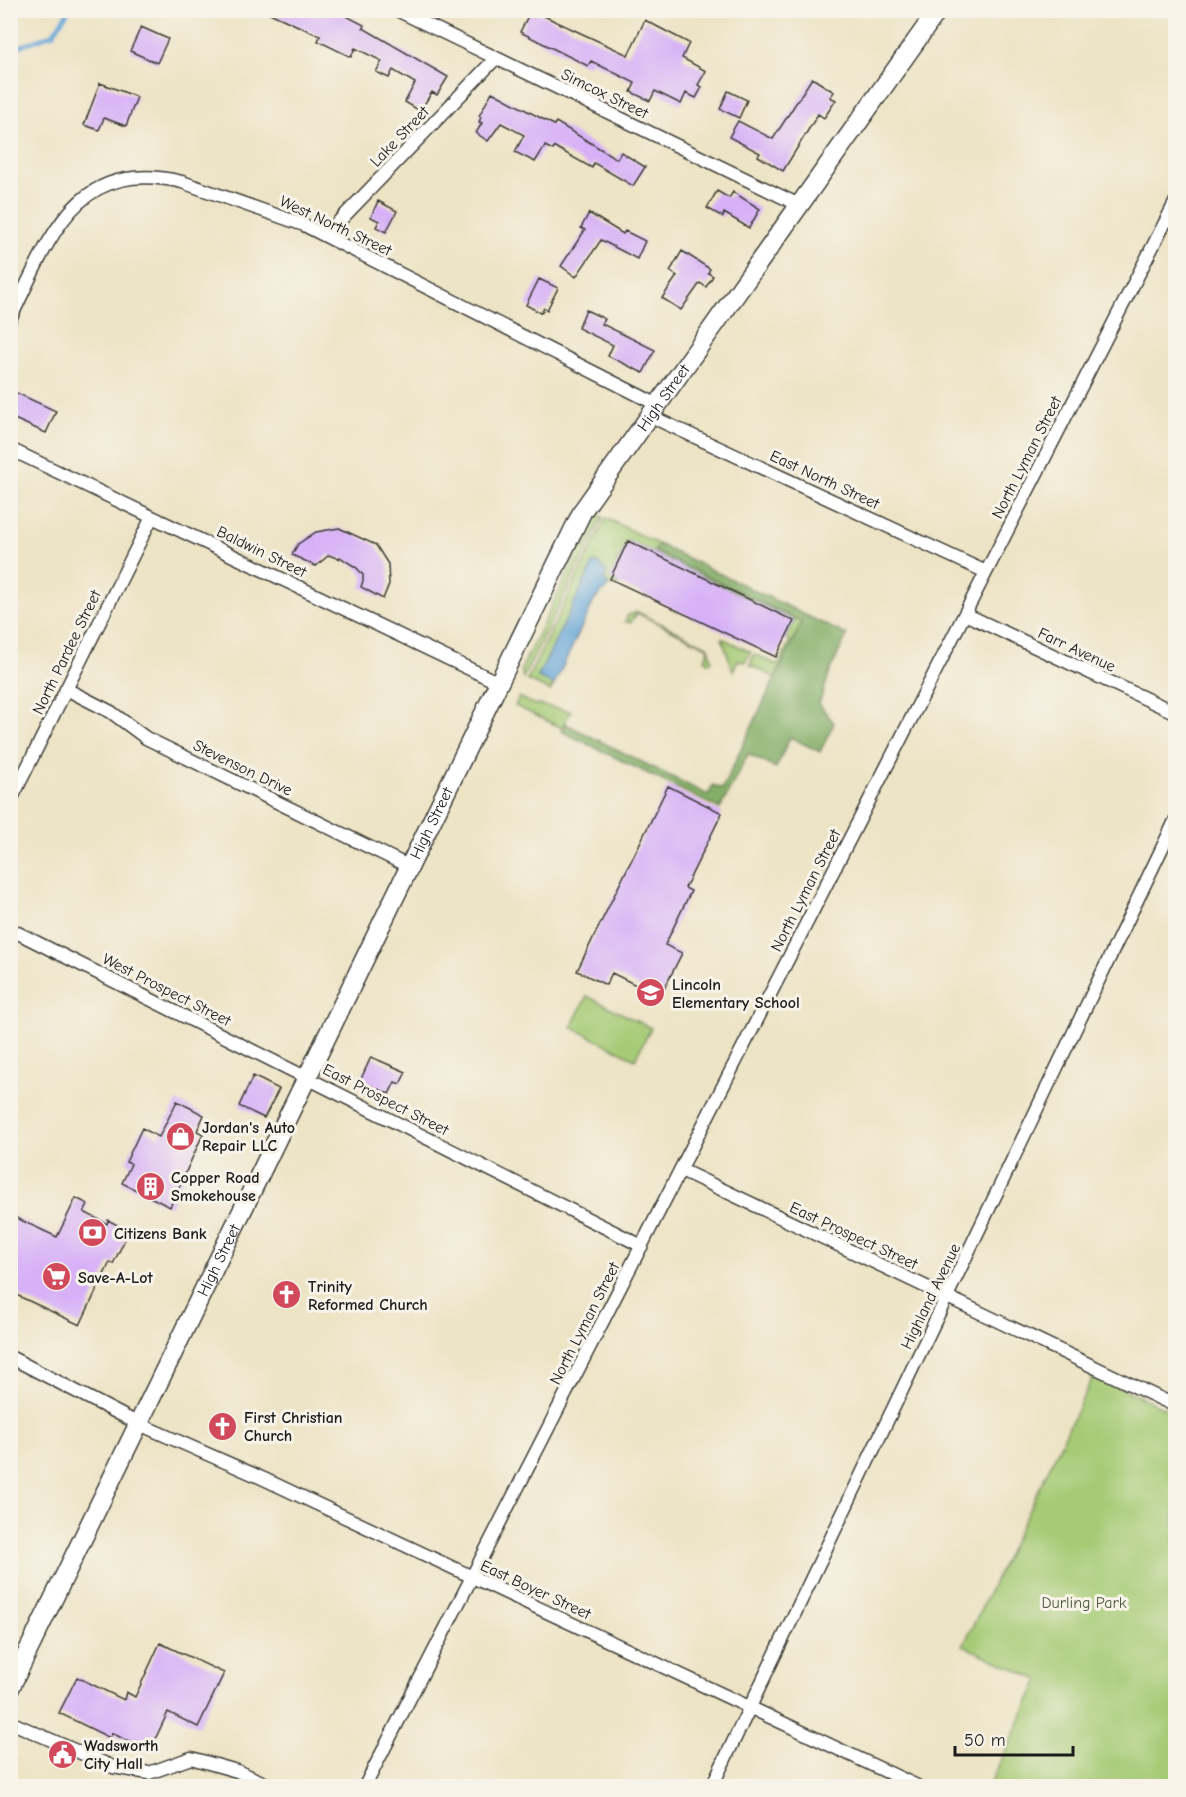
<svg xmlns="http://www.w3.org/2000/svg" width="1186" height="1797" viewBox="0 0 1186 1797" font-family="'Comic Neue',sans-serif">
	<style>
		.green { fill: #a6cb76; stroke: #617449; stroke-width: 1.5 }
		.forest { fill: #84af67; stroke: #506642; stroke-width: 1.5 }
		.water { fill: #64a4d7; stroke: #40607a; stroke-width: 1.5 }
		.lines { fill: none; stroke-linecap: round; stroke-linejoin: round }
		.stream { stroke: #64a4d7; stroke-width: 4.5 }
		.building { fill: #d7b1f7 }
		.street-casing { stroke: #3b3a35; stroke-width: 15 }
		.secondary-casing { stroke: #3b3a35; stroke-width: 21 }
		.street { stroke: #fff; stroke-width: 12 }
		.secondary { stroke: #fff; stroke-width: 18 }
		.labels { text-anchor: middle; stroke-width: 6; stroke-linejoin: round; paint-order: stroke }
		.street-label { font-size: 16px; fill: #1c1c1c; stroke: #f7f3e8 }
		.poi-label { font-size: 16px; font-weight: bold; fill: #1c1c1c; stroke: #f7f3e8; text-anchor: start }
		.park-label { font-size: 16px; fill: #4c593c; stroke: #f7f3e8 }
	</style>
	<rect width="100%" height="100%" fill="#f7f3e8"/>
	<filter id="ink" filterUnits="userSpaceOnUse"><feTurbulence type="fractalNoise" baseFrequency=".0167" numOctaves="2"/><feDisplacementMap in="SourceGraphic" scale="12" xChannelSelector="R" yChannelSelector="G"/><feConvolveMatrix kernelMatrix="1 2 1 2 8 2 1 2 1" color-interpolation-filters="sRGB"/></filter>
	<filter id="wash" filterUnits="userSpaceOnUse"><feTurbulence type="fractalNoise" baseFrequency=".008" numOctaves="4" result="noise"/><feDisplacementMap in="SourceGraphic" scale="24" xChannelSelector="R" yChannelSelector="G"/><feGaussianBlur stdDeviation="1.35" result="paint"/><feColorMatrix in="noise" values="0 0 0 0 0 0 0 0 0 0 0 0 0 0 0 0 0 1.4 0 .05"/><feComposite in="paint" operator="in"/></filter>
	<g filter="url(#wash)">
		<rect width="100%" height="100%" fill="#ede3c5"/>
		<path class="green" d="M597,513L603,517L523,678L521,669Z
			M606,518L658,544L655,551L802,622L775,678L750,665L754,654L778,665L790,641L786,638L794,621L628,541L610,578L618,583L617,586L609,585L605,582L604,577L538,676L554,685L550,691L527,680Z
			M637,612L709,647L712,661L709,663L705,660L709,648L637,613L631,622H625L628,615Z
			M722,638L751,652L745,662L738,660L733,671Z
			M519,697L533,704L571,711L562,728L515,706Z
			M587,996L651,1028L635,1059L571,1027Z
			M1094,1375L1175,1413V1786H989L1039,1680L963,1646Z"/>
		<path class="forest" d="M658,544L847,635L831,669L819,704L834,723L820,752L790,737L776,768L748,754L720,809L561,731L564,723L708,795L713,785L722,789L802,622L654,551Z"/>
		<path class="water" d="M594,562L599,564L607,572L604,580L609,585L594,601L554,685L538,677Z"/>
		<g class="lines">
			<path class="stream" d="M10,50L53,34L69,10"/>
		</g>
		<g id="blocks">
			<path class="building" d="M263,10H335L364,25L363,28L448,77L437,95L432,92L420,111L405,102L415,83L393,70L389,78L376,72L382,61L355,48L351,57L318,41L320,36Z
				M531,10L628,55L645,20L658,27L689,43L682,58L706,71L698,85L702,87L696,98L686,93L681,104L655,91L650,101L631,92L635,83L591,61L588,66L520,32Z
				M141,27L168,39L157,63L130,51Z
				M812,78L834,92L830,97L836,100L824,118L818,114L783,171L758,156L760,153L729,137L738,121L773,139Z
				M100,83L137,97L126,126L104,118L99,130L84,125Z
				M728,91L747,100L739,118L720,109Z
				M492,92L554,125L556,122L617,159L621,152L645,167L633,186L594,163L592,168L555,147L553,150L545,146L535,162L515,152L524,135L501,123L488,141L476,133L482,123L479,122L481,117L479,116Z
				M717,191L729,198L733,192L760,209L749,228L724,213L723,217L707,208Z
				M378,201L397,211L386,232L376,227L379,221L371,217Z
				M589,213L623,234L625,231L645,241L637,259L601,240L576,277L561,266L585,230L581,228Z
				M682,251L710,269L708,273L713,276L706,287L700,283L681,310L662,298L677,276L670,271Z
				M539,279L558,288L547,310L544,308L541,313L526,305Z
				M586,310L605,319L602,324L655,350L643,373L608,356L613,345L578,328Z
				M10,390L56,411L46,433L10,417Z
				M339,528L376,545L388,564L389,584L383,599L361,587L363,581V575L357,568L340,557L339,559L329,555L316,566L292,555L298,544L316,532Z
				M628,541L794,621L776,657L610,579Z
				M668,786L722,813L685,888L691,891L665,945L682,953L660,997L612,973L606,985L577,971Z
				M371,1057L406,1072L400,1084L395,1082L389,1094L360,1081Z
				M253,1076L279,1089L264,1118L239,1106Z
				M177,1101L204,1115L197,1131L203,1134L170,1207L122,1183L131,1164L126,1162L142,1128L159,1137Z
				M76,1198L88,1204L84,1212L107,1224L108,1220L129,1231L113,1264L110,1262L80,1325L10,1292V1215L57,1237Z
				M160,1643L224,1673L198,1727L168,1712L149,1752L112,1733L110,1738L59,1713L77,1677L124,1700L126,1692L135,1697Z"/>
		</g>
	</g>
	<g filter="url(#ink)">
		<use href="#blocks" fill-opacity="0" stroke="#3b3a35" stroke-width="1.5"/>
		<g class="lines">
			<defs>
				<path id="street" d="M397,10L799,205
					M326,235L496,58
					M10,319C49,241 74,156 182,182L304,225L658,405
					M650,416L986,572
					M10,449L499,683
					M965,614L1176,713
					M66,689L111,712L146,738L410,867
					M10,802L152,517
					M10,929L642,1246
					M681,1170L1176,1406
					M10,1357L139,1424L264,1479L917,1786
					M10,1722L113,1767L149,1773L191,1758L237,1771L271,1786
					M365,1786L1176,201
					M712,1786L1176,819"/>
				<g id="secondary">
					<path id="s1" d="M10,1688L583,510L938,10"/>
				</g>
			</defs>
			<use href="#street" class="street-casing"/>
			<use href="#secondary" class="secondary-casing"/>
			<use href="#street" class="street"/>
			<use href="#secondary" class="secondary"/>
		</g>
	</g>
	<defs>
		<symbol id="school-disc" viewBox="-11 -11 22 22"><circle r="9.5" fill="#d1495b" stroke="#f7f3e8"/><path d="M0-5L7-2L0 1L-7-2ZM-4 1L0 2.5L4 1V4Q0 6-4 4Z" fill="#fff"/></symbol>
		<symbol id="shop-disc" viewBox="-11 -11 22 22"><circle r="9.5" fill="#d1495b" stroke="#f7f3e8"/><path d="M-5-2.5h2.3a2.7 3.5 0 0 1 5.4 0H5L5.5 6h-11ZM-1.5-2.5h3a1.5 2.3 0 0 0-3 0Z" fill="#fff"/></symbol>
		<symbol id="building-disc" viewBox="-11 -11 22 22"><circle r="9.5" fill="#d1495b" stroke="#f7f3e8"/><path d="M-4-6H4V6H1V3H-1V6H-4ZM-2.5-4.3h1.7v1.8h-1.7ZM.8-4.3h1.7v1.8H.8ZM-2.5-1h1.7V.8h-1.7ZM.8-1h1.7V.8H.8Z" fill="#fff"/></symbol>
		<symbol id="bank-disc" viewBox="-11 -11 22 22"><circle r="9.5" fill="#d1495b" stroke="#f7f3e8"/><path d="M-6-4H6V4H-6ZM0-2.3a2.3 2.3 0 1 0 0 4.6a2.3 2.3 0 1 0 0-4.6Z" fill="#fff"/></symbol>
		<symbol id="supermarket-disc" viewBox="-11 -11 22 22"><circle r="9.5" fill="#d1495b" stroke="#f7f3e8"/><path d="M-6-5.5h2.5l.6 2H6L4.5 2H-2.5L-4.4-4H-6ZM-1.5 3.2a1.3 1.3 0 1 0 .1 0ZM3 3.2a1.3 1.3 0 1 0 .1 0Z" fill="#fff"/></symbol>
		<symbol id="church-disc" viewBox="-11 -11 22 22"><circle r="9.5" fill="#d1495b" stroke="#f7f3e8"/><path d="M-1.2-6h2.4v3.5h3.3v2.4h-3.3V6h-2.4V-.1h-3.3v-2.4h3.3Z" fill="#fff"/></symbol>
		<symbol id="civic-disc" viewBox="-11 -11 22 22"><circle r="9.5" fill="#d1495b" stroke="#f7f3e8"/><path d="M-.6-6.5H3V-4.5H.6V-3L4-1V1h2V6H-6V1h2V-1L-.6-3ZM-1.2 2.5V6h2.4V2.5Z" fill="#fff"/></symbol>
	</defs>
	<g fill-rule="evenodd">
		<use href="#school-disc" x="634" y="976" width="33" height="33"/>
		<use href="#shop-disc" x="164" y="1120" width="33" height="33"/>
		<use href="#building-disc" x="134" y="1170" width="33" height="33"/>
		<use href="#bank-disc" x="76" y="1216" width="33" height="33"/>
		<use href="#supermarket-disc" x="40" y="1260" width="33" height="33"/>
		<use href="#church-disc" x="270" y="1278" width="33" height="33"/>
		<use href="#church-disc" x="206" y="1410" width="33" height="33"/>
		<use href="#civic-disc" x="46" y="1738" width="33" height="33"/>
	</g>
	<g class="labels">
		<g class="street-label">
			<text transform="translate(605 93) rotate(26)" y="6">Simcox Street</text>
			<text transform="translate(399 136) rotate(-46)" y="6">Lake Street</text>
			<text transform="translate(336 225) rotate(25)" y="6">West North Street</text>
			<text dy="6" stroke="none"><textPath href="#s1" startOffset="1448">High Street</textPath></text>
			<text transform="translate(1026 457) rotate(-63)" y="6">North Lyman Street</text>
			<text transform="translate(825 479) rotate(25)" y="6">East North Street</text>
			<text transform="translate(262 551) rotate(26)" y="6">Baldwin Street</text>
			<text transform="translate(1077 649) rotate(25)" y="6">Farr Avenue</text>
			<text transform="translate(66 652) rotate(-64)" y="6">North Pardee Street</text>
			<text transform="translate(243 767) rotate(26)" y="6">Stevenson Drive</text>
			<text dy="6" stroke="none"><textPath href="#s1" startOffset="962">High Street</textPath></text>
			<text transform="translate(805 890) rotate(-63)" y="6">North Lyman Street</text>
			<text transform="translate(167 989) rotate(27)" y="6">West Prospect Street</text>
			<text transform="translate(386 1099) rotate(27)" y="6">East Prospect Street</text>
			<text transform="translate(854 1235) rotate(25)" y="6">East Prospect Street</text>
			<text dy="6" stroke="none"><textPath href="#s1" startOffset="476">High Street</textPath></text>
			<text transform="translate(930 1296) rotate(-64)" y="6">Highland Avenue</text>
			<text transform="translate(584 1323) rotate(-63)" y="6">North Lyman Street</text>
			<text transform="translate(536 1589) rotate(25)" y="6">East Boyer Street</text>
		</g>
		<g class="poi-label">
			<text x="672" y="990">Lincoln<tspan x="672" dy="18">Elementary School</tspan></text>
			<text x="202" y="1133">Jordan's Auto<tspan x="202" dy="18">Repair LLC</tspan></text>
			<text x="171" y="1183">Copper Road<tspan x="171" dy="18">Smokehouse</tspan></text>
			<text x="114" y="1239">Citizens Bank</text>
			<text x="78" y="1283">Save-A-Lot</text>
			<text x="308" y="1292">Trinity<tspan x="308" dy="18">Reformed Church</tspan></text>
			<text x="244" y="1423">First Christian<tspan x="244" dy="18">Church</tspan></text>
			<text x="84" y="1751">Wadsworth<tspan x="84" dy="18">City Hall</tspan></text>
		</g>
		<g class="park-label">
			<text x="1084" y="1608">Durling Park</text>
		</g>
	</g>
	<rect width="1186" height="1797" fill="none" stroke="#f7f3e8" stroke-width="36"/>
	<path d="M955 1746v9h118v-9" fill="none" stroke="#1c1c1c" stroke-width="3"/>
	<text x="964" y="1746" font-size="18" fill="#1c1c1c" stroke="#f7f3e8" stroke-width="4.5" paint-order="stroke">50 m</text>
</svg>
